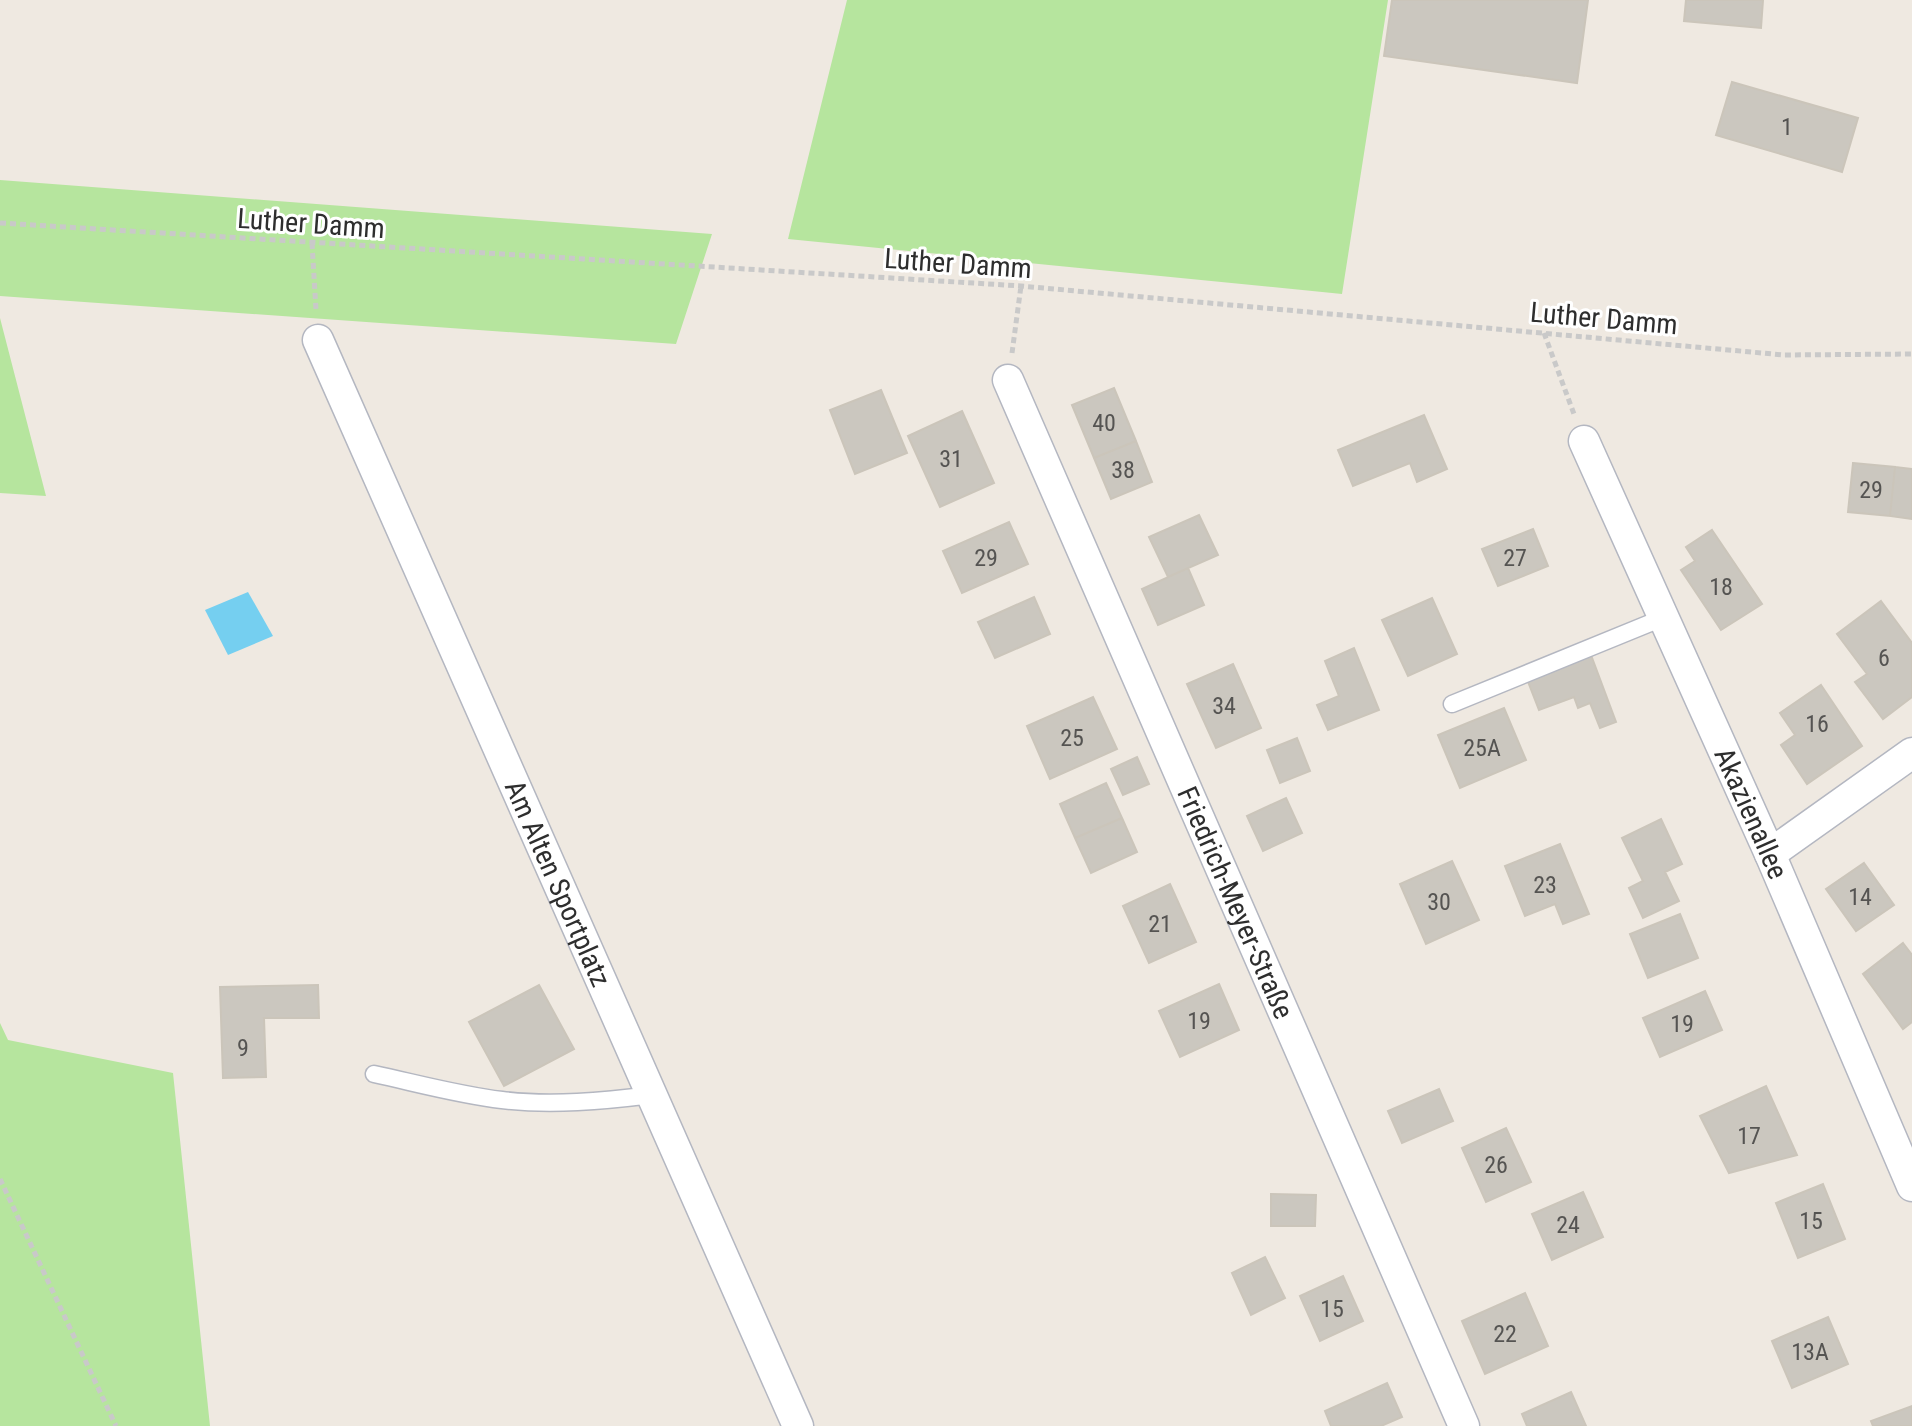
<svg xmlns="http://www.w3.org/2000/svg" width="1912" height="1426" viewBox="0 0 1912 1426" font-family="'Roboto Condensed',sans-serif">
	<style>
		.green { fill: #b6e59e }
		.water { fill: #75cff0 }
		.building { fill: #cbc7bf; stroke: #cbc5ba; stroke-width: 2 }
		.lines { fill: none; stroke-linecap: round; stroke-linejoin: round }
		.lane-casing { stroke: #b4b7c1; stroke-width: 19 }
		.street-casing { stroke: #b4b7c1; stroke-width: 33 }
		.path { stroke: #c9c9c9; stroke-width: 5; stroke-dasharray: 6 4; stroke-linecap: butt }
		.lane { stroke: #fff; stroke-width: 16 }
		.street { stroke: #fff; stroke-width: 30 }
		.labels { text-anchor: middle; stroke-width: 6; stroke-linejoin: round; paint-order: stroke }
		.number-label { font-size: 24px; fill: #555452 }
		.street-label { font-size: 28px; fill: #2e2e2e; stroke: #fff }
	</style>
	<rect width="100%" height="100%" fill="#efe9e1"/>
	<path class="green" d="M847,0H1388L1342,294L788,239Z
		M0,180L712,234L676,344L0,296Z
		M0,318L46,496L0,493Z
		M0,1023L8,1040L173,1073L210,1426H0Z"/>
	<path class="water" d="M248,592L273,636L228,655L205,610Z"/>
	<path class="building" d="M1392,0H1588L1577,83L1384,56Z
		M1686,0H1763L1761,28L1684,21Z
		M1732,82L1858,118L1842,172L1716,135Z
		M1114,388L1136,441L1094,458L1072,405Z
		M881,390L907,453L855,474L830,410Z
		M962,411L994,483L940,507L908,436Z
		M1424,415L1447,469L1417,482L1410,463L1353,486L1338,450Z
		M1136,441L1152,482L1111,499L1094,458Z
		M1853,463L1895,467L1890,516L1848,512Z
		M1895,467L1912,469V519L1890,516Z
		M1199,515L1218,555L1168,577L1149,537Z
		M1009,522L1028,564L962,593L943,551Z
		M1533,529L1548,566L1498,586L1482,549Z
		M1712,530L1762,604L1721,630L1681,570L1695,561L1686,547Z
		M1188,568L1204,605L1158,625L1142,589Z
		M1034,597L1050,634L995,658L978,622Z
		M1432,598L1457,654L1408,676L1382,620Z
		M1881,601L1912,643V697L1883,719L1855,682L1867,674L1837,634Z
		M1354,648L1379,710L1328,730L1317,705L1339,696L1325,661Z
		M1591,655L1616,722L1600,728L1590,703L1578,708L1574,697L1539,710L1527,679Z
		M1233,664L1261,728L1216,748L1187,684Z
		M1821,685L1862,746L1807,784L1781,745L1795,735L1780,713Z
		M1093,697L1117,749L1050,779L1027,726Z
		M1504,708L1526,760L1460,788L1438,735Z
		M1297,738L1310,771L1280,783L1267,750Z
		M1137,757L1149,784L1123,795L1111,769Z
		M1106,783L1122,818L1075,838L1060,804Z
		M1286,798L1302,833L1263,851L1247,816Z
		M1122,818L1137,852L1091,873L1075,838Z
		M1661,819L1682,864L1665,872L1679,901L1643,918L1629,888L1643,881L1622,838Z
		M1560,844L1589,914L1563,924L1555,904L1525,916L1505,866Z
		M1452,861L1479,920L1426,944L1400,884Z
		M1864,863L1894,905L1856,931L1826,889Z
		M1170,884L1196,942L1149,963L1123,906Z
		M1680,914L1698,958L1648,978L1630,934Z
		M1903,943L1912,955V1022L1903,1029L1863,974Z
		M1219,984L1239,1030L1180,1057L1159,1011Z
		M318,985L319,1018H264L266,1077L223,1078L220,987Z
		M539,985L574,1049L504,1086L469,1022Z
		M1705,991L1722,1030L1660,1057L1643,1018Z
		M1766,1086L1797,1155L1729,1173L1700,1116Z
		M1439,1089L1453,1121L1402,1143L1388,1111Z
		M1506,1128L1531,1182L1486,1202L1462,1148Z
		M1823,1184L1845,1239L1798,1258L1776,1203Z
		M1583,1192L1603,1237L1552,1260L1532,1214Z
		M1271,1194L1316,1195L1315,1226H1271Z
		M1265,1257L1285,1298L1251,1315L1232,1273Z
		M1343,1276L1363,1321L1320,1341L1300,1296Z
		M1525,1293L1548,1346L1485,1374L1462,1321Z
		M1828,1317L1848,1364L1792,1388L1772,1341Z
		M1387,1383L1402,1417L1381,1426H1331L1325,1411Z
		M1571,1392L1586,1426H1527L1522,1414Z
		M1912,1406V1426H1873L1871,1421Z"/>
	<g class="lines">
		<defs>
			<path id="lane" d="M1452,704L1665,617
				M374,1074C416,1083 459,1095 502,1100C551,1106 604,1101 652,1095"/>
			<g id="street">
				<path id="s1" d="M318,340L798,1426"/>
				<path id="s2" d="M1008,380L1464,1426"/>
				<path id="s3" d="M1584,441L1770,854L1912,1186"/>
				<path d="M1770,854L1912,753"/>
			</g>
		</defs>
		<use href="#lane" class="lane-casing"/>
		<use href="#street" class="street-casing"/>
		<path class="path" d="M0,223L1021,286L1784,355L1912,354
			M312,243L316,310
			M1544,333L1574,414
			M1012,353L1021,286
			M0,1179L116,1426"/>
		<use href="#lane" class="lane"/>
		<use href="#street" class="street"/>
	</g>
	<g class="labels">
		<g class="number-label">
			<text x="1787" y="135">1</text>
			<text x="1104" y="431">40</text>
			<text x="951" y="467">31</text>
			<text x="1123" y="478">38</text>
			<text x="1871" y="498">29</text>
			<text x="986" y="566">29</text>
			<text x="1515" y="566">27</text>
			<text x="1721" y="595">18</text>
			<text x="1884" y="666">6</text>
			<text x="1224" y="714">34</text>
			<text x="1817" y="732">16</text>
			<text x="1072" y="746">25</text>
			<text x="1482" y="756">25A</text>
			<text x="1545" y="893">23</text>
			<text x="1860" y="905">14</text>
			<text x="1439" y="910">30</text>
			<text x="1160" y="932">21</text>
			<text x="1199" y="1029">19</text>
			<text x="1682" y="1032">19</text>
			<text x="243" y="1056">9</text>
			<text x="1749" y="1144">17</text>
			<text x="1496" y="1173">26</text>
			<text x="1811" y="1229">15</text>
			<text x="1568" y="1233">24</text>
			<text x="1332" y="1317">15</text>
			<text x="1505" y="1342">22</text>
			<text x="1810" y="1360">13A</text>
		</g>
		<g class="street-label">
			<text transform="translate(311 223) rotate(4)" y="10">Luther Damm</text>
			<text transform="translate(958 263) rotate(4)" y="10">Luther Damm</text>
			<text transform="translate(1604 318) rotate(5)" y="10">Luther Damm</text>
			<text dy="10" stroke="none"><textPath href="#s3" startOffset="408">Akazienallee</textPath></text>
			<text dy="10" stroke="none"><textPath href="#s1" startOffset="594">Am Alten Sportplatz</textPath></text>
			<text dy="10" stroke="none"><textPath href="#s2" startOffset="570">Friedrich-Meyer-Straße</textPath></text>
		</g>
	</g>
</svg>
